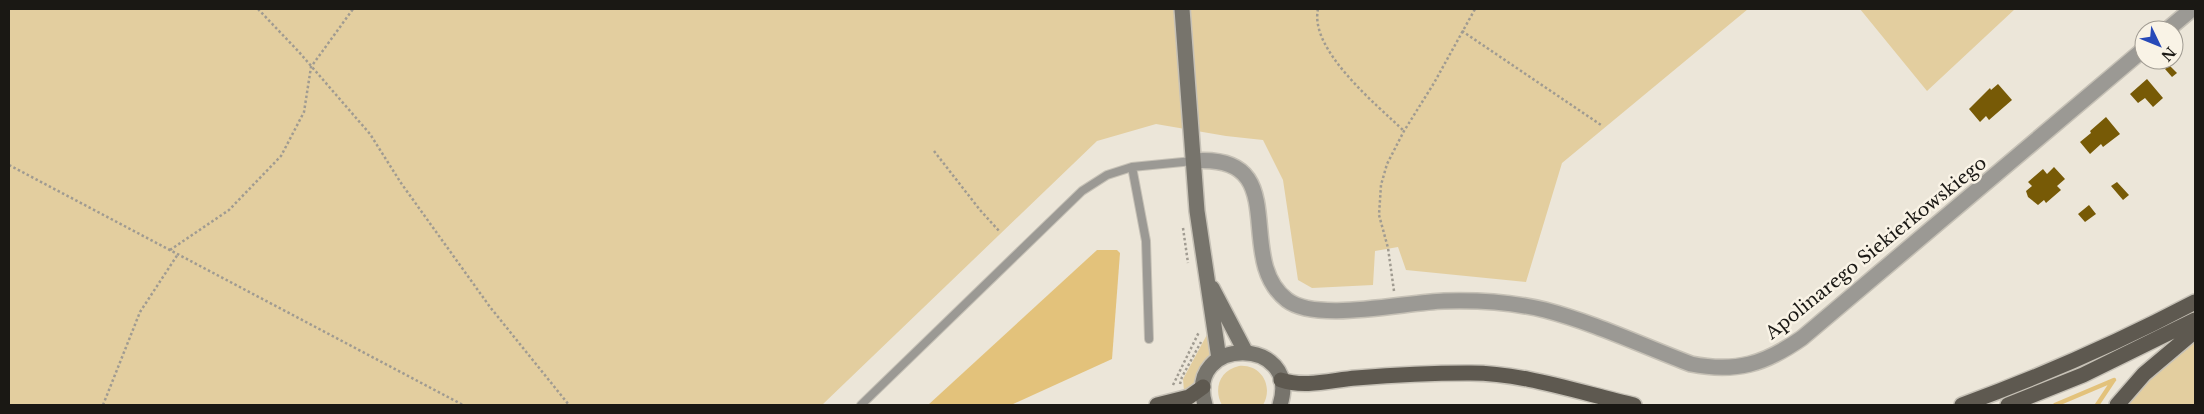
<svg xmlns="http://www.w3.org/2000/svg" width="2204" height="414" viewBox="0 0 2204 414" font-family="'Libre Baskerville',serif">
	<style>
		.green { fill: #e3ce9f }
		.water { fill: #e3c27b }
		.lines { fill: none; stroke-linecap: round; stroke-linejoin: round }
		.stream { stroke: #e3c27b; stroke-width: 4.5 }
		.building { fill: #775a06 }
		.lane-casing { stroke: #c6c1b6; stroke-width: 10 }
		.street-casing { stroke: #c6c1b6; stroke-width: 18 }
		.secondary-casing { stroke: #c6c1b6; stroke-width: 18 }
		.primary-casing { stroke: #c6c1b6; stroke-width: 18 }
		.path { stroke: #a09b91; stroke-width: 2.5; stroke-dasharray: 2.5 2.5; stroke-linecap: butt }
		.lane { stroke: #9b9994; stroke-width: 8 }
		.street { stroke: #9b9994; stroke-width: 15 }
		.secondary { stroke: #77746c; stroke-width: 15 }
		.primary { stroke: #5e5950; stroke-width: 15 }
		.labels { text-anchor: middle; stroke-width: 5; stroke-linejoin: round; paint-order: stroke }
		.street-label { font-size: 18px; fill: #1a1814; stroke: #f9f3e6 }
	</style>
	<rect width="100%" height="100%" fill="#ece6d9"/>
	<path class="green" d="M9,9H1748L1562,163L1526,282L1406,270L1398,247L1375,251L1373,285L1312,288L1298,280L1283,180L1263,140L1226,136L1156,124L1097,141L822,405H9Z
		M1860,9H2015L1927,91Z
		M1210,329L1211,357L1195,382L1184,391L1183,379Z
		M2195,337V405H2124L2133,394Z
		M1239,366C1261,364 1274,386 1263,405H1222C1213,389 1220,370 1239,366Z"/>
	<path class="water" d="M1097,250H1117L1120,253L1112,359L1011,405H928Z"/>
	<g class="lines">
		<path class="stream" d="M2055,405L2114,380
			M2097,405L2113,381"/>
	</g>
	<path class="building" d="M2169,65L2177,73L2172,77L2165,69Z
		M2147,79L2163,98L2153,107L2145,98L2138,103L2130,94Z
		M1998,84L2012,100L1989,120L1986,116L1980,122L1969,109L1990,88L1991,90Z
		M2106,117L2120,134L2103,147L2101,144L2090,154L2080,142L2091,133L2090,131Z
		M2054,167L2065,179L2057,186L2061,190L2046,203L2044,200L2038,205L2028,197L2026,191L2032,186L2028,182L2043,169L2047,174Z
		M2117,182L2129,195L2123,200L2111,186Z
		M2089,205L2096,214L2085,222L2078,214Z"/>
	<g class="lines">
		<defs>
			<path id="lane" d="M1132,167L1146,241L1149,339
				M861,405L1082,191L1107,175L1132,167L1193,161"/>
			<path id="street" d="M2167,30L2192,9
				M1193,161C1296,153 1232,258 1287,300C1317,323 1405,302 1444,301C1477,300 1512,302 1545,310C1595,323 1643,346 1691,364C1736,373 1765,364 1802,338L2144,49"/>
			<path id="secondary" d="M1182,9L1197,211L1219,359
				M1212,288L1245,351
				M1205,405C1184,335 1302,336 1280,405"/>
			<path id="primary" d="M1281,380C1305,388 1332,380 1356,378C1393,375 1430,373 1467,373C1521,372 1581,393 1634,405
				M1157,405L1189,397L1203,387
				M1962,405C2042,376 2119,342 2195,302
				M2008,405L2083,375L2195,320
				M2117,405L2144,374L2195,331"/>
		</defs>
		<use href="#lane" class="lane-casing"/>
		<use href="#street" class="street-casing"/>
		<use href="#secondary" class="secondary-casing"/>
		<use href="#primary" class="primary-casing"/>
		<path class="path" d="M258,9L299,52L370,134L401,183L490,307L569,405
			M1318,9C1309,50 1377,105 1404,131
			M1462,31L1601,125
			M934,151L980,210L1000,232
			M9,165L463,405
			M1183,228L1188,263
			M170,250L229,210L281,156L304,112L311,67L353,9
			M1394,291L1388,248L1379,215L1381,185L1387,164L1404,131L1434,83L1475,9
			M1180,384L1182,377L1201,342
			M1173,385L1199,332
			M103,405L140,312L178,254"/>
		<use href="#lane" class="lane"/>
		<use href="#street" class="street"/>
		<use href="#secondary" class="secondary"/>
		<use href="#primary" class="primary"/>
	</g>
	<g class="labels">
		<g class="street-label">
			<text transform="translate(1876 248) rotate(-39)" y="6">Apolinarego Siekierkowskiego</text>
		</g>
	</g>
	<rect width="2204" height="414" fill="none" stroke="#1a1814" stroke-width="20"/>
	<g transform="translate(2159 45) rotate(133)"><circle r="24" fill="#f9f3e6" stroke="#a09b92"/>
	<path d="M0-4L9 19L0 12L-9 19Z" fill="#2749b8"/>
	<text y="-8" font-size="14" font-weight="bold" text-anchor="middle" fill="#1a1814">N</text>
	</g>
</svg>
